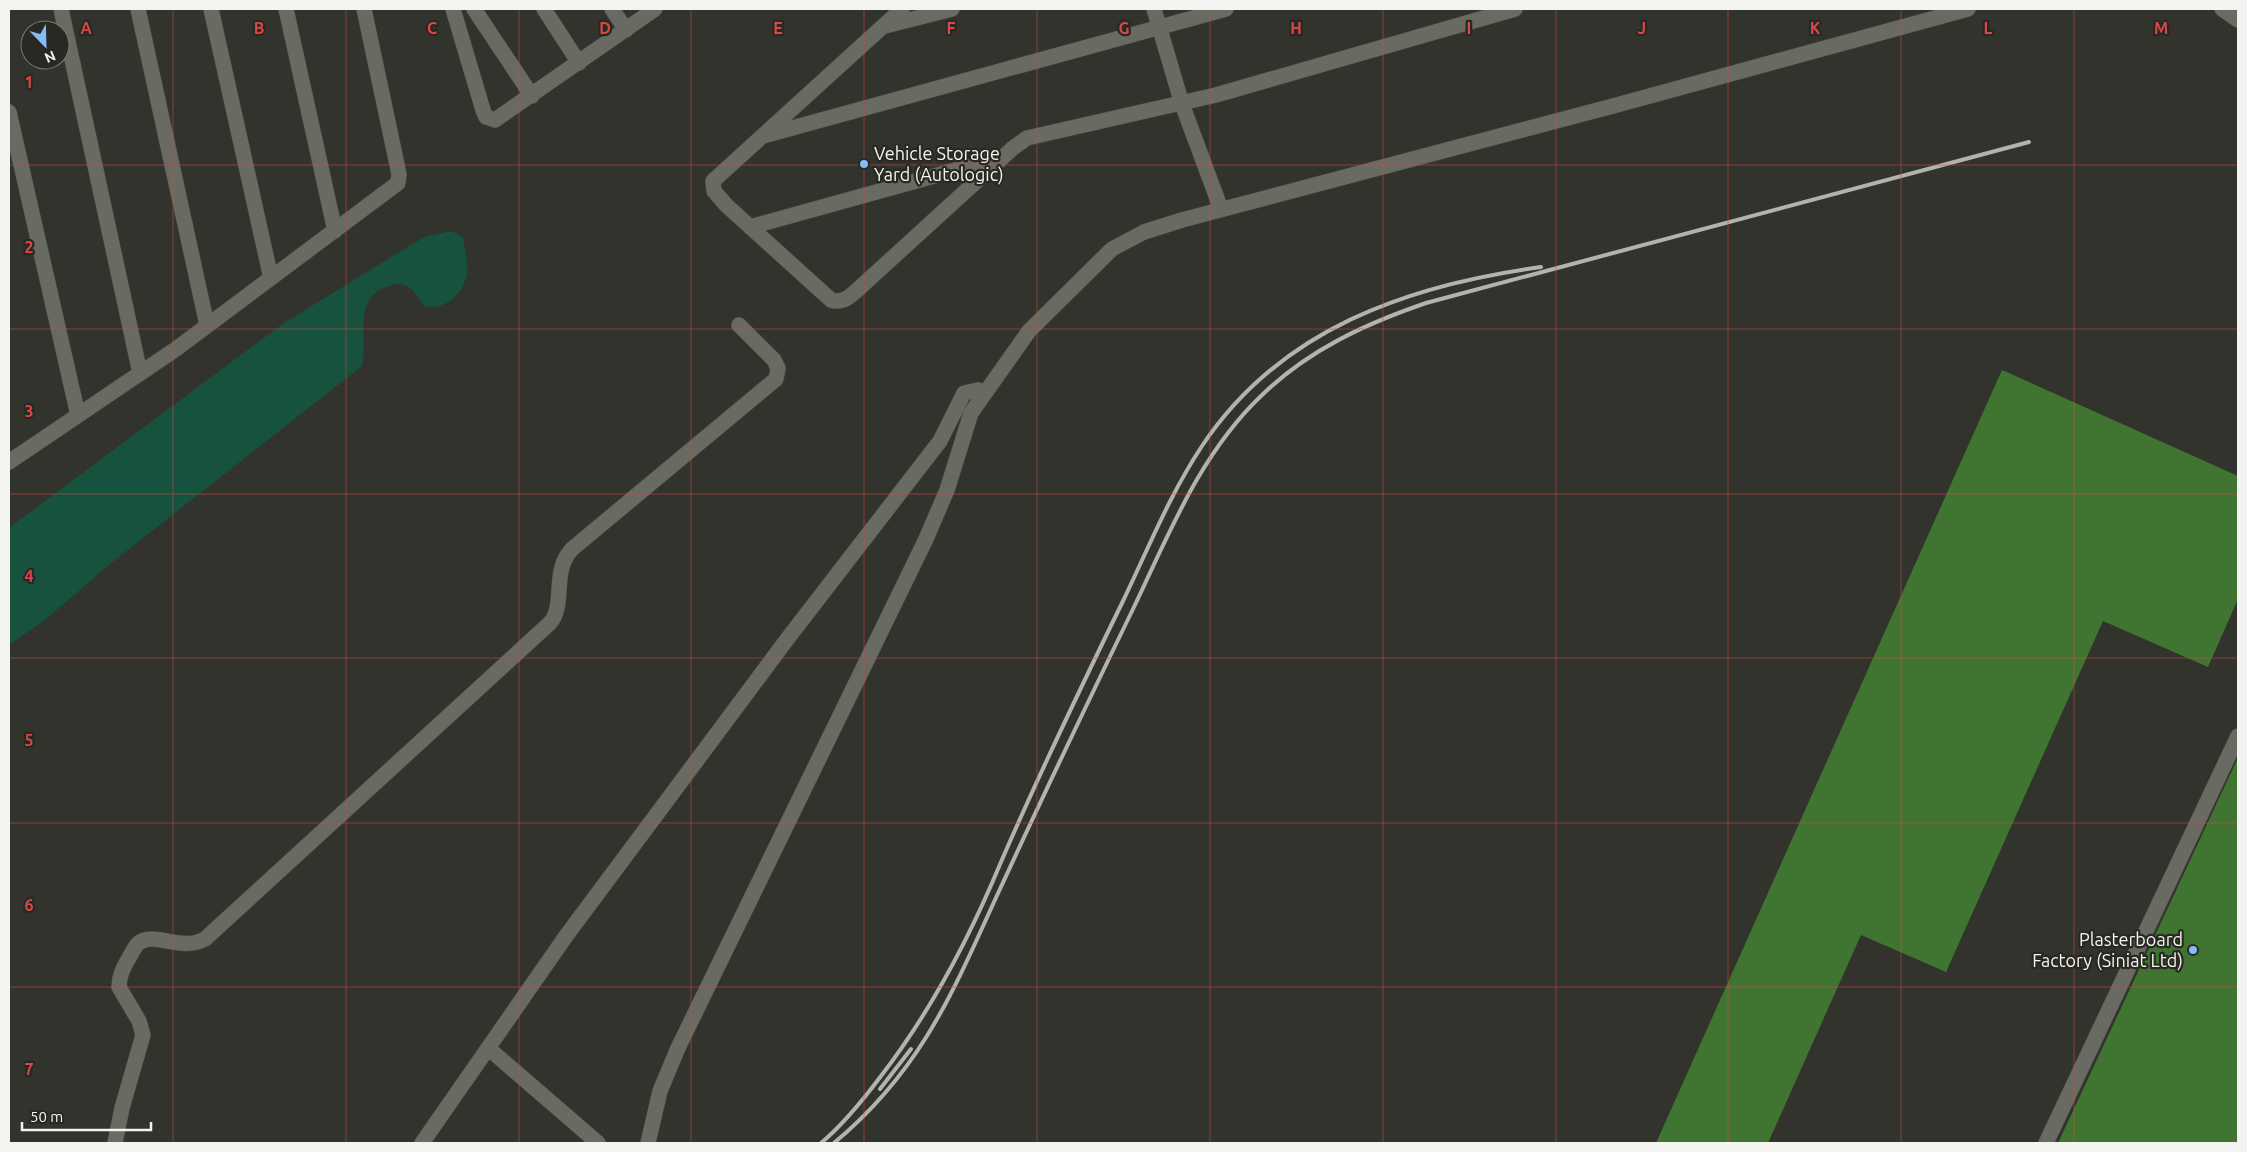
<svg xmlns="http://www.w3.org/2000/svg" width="2247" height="1152" viewBox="0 0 2247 1152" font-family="Ubuntu,sans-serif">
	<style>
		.water { fill: #17523f }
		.building { fill: #3f7531 }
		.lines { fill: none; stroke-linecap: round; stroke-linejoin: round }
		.minor-casing { stroke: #4e4e49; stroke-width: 16 }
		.minor { stroke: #696a62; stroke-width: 15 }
		.rail { stroke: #b2b3ad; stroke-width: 4 }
		.grid { fill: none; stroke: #da4746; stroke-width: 1; stroke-opacity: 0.55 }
		.poi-dot { fill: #84bbfb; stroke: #282922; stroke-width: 2 }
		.labels { text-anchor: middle; stroke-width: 4.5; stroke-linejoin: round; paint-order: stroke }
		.poi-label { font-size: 18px; fill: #f3f4ef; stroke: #282922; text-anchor: start }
		.grid-label { font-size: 16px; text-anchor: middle; font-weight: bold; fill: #da4746; stroke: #282922; stroke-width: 4.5; stroke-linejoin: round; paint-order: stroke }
	</style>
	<rect width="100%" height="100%" fill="#32332c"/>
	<path class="water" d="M451,231L463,237C465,249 468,262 467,273C464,294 445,311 424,306C412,290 410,280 388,286C352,297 368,339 362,366L110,564L45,620L9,645V528L14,524L284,323L414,243L427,236Z"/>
	<path class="building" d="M2002,370L2238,476V599L2208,667L2103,621L1946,972L1861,935L1768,1143H1656Z
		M2238,757V1143H2058L2236,762Z"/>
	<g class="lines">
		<defs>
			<path id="minor" d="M61,9L140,373
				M138,9L207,325
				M211,9L271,278
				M286,9L335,231
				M453,9L483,110L486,117L495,120L655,9
				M474,9L532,96
				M544,9L579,63
				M612,9L626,30
				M902,9L713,181L714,191L726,205L831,300C841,303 847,299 855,292L1013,148L1027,138L1216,95L1515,9
				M1154,9L1182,104L1221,209
				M2222,9L2238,20
				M885,26L952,9
				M9,112L78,415
				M763,136L1226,9
				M750,227L999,158
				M9,462L176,349L398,183L399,174L364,9
				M488,1048L598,1143
				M115,1143L122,1108L143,1035L139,1021L119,987C119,976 123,968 129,958C132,953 135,945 140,942C157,932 181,952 205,939L550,623C566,605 551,571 572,549L776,379L778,368L774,360L739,325
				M422,1143L566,936L788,638L940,441L964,393L978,390L984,393
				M648,1143L660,1091L678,1048L926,539L947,490L971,413L1029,331L1112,249L1144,232L1182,220L1613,106L1968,9
				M2046,1143L2238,736"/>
		</defs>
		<use href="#minor" class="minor-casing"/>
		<use href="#minor" class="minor"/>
		<path class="rail" d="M880,1089L911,1049
			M821,1143C844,1124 863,1100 881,1076C932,1010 969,939 1001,862C1039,774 1081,687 1123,601C1148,549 1170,494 1202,446C1280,329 1408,285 1541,267
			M834,1143C918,1073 950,999 994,902C1039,804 1086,706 1133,609C1169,534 1200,454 1261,396C1308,350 1365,324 1426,303L2029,142"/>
	</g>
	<path class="grid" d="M173,9V1143M346,9V1143M519,9V1143M691,9V1143M864,9V1143M1037,9V1143M1210,9V1143M1383,9V1143M1556,9V1143M1728,9V1143M1901,9V1143M2074,9V1143M9,165H2238M9,329H2238M9,494H2238M9,658H2238M9,823H2238M9,987H2238"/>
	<g class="poi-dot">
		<circle cx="864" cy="164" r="5"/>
		<circle cx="2193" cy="950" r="5"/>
	</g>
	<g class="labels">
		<g class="poi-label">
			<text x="874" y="160">Vehicle Storage<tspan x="874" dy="21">Yard (Autologic)</tspan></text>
			<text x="2183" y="946" text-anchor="end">Plasterboard<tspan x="2183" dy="21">Factory (Siniat Ltd)</tspan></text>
		</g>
	</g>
	<g class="grid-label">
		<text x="86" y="34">A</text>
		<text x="259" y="34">B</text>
		<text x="432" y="34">C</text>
		<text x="605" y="34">D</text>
		<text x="778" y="34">E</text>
		<text x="951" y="34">F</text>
		<text x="1124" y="34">G</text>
		<text x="1296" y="34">H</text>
		<text x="1469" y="34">I</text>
		<text x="1642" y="34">J</text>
		<text x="1815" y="34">K</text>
		<text x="1988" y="34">L</text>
		<text x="2161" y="34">M</text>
		<text x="29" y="88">1</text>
		<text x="29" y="253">2</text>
		<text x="29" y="417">3</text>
		<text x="29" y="582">4</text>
		<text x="29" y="746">5</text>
		<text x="29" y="911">6</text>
		<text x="29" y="1075">7</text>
	</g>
	<rect width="2247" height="1152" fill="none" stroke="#f3f4ef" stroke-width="20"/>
	<g transform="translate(45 45) rotate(157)"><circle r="24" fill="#282922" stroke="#797a74"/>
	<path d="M0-4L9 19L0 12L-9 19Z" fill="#84bbfb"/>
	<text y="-8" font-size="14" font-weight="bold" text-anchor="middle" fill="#f3f4ef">N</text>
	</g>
	<path d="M22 1122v8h129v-8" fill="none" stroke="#f3f4ef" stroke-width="2.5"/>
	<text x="30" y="1122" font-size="15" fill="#f3f4ef" stroke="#282922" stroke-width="4" paint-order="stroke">50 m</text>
</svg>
